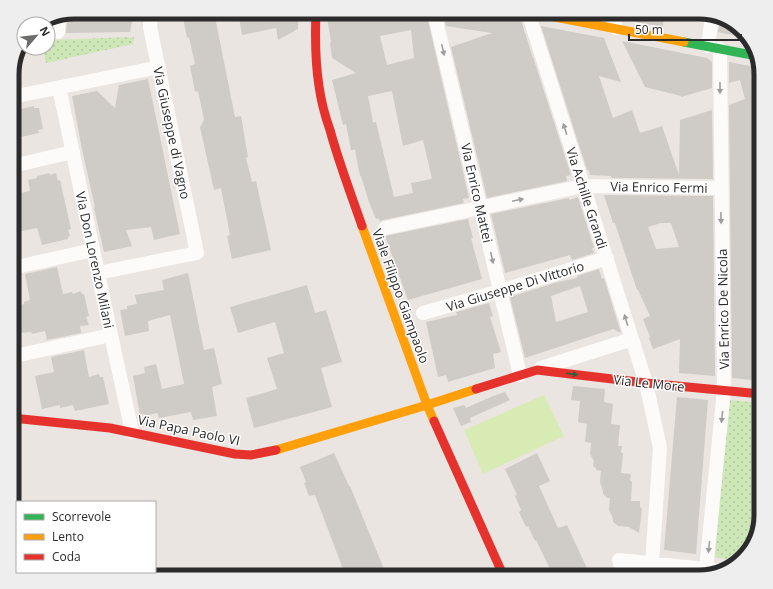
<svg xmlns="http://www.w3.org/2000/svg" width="773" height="589" viewBox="0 0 773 589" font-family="'Open Sans',sans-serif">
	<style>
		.garden { fill: url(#garden-dots) }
		.pitch { fill: #d9ebb4 }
		.building { fill: #cfcbc7; fill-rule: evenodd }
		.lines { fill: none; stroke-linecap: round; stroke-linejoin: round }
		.street { stroke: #fcfbfa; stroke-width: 14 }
		.fast { stroke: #30b455; stroke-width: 9 }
		.slow { stroke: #ff9f0a; stroke-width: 9 }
		.jam { stroke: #e5322d; stroke-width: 9 }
		.oneway { fill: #9e9d9d }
		.oneway2 { fill: #2d623c }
		.labels { text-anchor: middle; stroke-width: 3; stroke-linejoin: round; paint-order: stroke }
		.street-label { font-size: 13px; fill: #2b2b2b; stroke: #fff }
		.rim { fill: none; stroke: #2b2b2b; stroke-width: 5 }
	</style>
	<defs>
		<pattern id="garden-dots" width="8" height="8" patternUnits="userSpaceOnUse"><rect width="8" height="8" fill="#cde7b7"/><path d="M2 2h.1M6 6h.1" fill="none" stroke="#b0c69e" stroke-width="1.8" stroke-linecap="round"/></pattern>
	</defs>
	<rect width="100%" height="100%" fill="#eae5e0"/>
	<path class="garden" d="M134,37L133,44L46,63L43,48H48V40Z
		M729,400L761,403V515L748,553L739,561L715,557Z"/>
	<path class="pitch" d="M544,395L564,436L483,474L464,430Z"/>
	<path class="building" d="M74,12H134L130,32L66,33L67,19V15Z
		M182,12H214L235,117L241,116L248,157L246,158L252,182L256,181L271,250L232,259L227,236L230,235L221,188L214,190L200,127L204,120L198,91L195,92L190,66L195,64L189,37L187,38Z
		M238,12H299L298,29L278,40L276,28L242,35Z
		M329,12H426L469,198L463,199L464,203L383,220L380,221L378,218L376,219L369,202L361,176H360L355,150H351L346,124L343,125L332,80L356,73L332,58L330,43L331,42L328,23ZM411,30L414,58L387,65L380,36ZM392,91L403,146L423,140L432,179L411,183L413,193L394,197L376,122H373L368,96Z
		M443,12H481V13L520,17L533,58V57L571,175L566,176L567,181L487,198L451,47L492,33L446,26Z
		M638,12H664L663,27L636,22Z
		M720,19L737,25L747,38L718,32Z
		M541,26L604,38L621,82L599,76L613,118L632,110L640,133L662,126L679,175L680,120L712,110L713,179L611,178V176L590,175L589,170H587Z
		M622,41L707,58L712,62V88L681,97V96L645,87Z
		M729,62L755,67H759L761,74V381L732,378L729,105L745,99L740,80L729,83Z
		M148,79L180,234L154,240L151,227L126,230L132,246L104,252L94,208L95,207L82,149L72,96L97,91L115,108L119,85Z
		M34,106V108H39L43,129L38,130L39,133L21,137L20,134L12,136V113L16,112V110Z
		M50,173V175L56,173L58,181L60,180L71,229L68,230L70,236L68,237V239L42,245L37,228L12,233V195L30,191L28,180L37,178V176Z
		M604,195L713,196L715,376L679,373L680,339L653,349L649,338L650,337L643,319L650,316L638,290H637L615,223H613ZM661,223H671L679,247L656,249L648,227Z
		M578,197L594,248H592L594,253L572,260L570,255L505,273L491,214L569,198V200Z
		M468,219L473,238H471L482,279L408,300L385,236Z
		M57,267L63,294L72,292L73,294L81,291L82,294H84L89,316L86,317L89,325L80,326L81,333L47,340L45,331L32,334L31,332L20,333L16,309H17V306L24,304V302L30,300L25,274Z
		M599,269L602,279L604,278L621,333L613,329L525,358L510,297L558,282L577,278V276ZM580,286L588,312L556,322L551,296Z
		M188,273L204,350L214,348L222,384L212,387L217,416L193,420L191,412L159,418L157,413L145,416L144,414L140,415L133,376L145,373L144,367L156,364L162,389L184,384L170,315L148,321L149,331L125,336L120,310L127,309V306L137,304L135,295L164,290L162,280Z
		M307,285L315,313L326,310L342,362L321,368L332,407L254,428L246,398L277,389L267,358L284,353L275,322L238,333L230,307Z
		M489,303L493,316L490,317L501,352L493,354L495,368L448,382L446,375L438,377L426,322L457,315L456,312Z
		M84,350L89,377L99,374L100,377H103L109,404L75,411L73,405L60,408V405L42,409L35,376L54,372L51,357Z
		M573,386L605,389L604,402L613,404L611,424L620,425L618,446H622L621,452L623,454L621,473L631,474L630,480L632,482L631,501H640V507L642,509L639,533L629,527L618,526L613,522V518L609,510L610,498H607L603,494V491L600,482L601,471L596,470V468L593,466L594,461L590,454L591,443L585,442L587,424L578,422L580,401L571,400Z
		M505,392L510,400L470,418L471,422L461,426L453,408L464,405L466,408L493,396Z
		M677,397L708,400L696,554L664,550Z
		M334,453L349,486H350L384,569L364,577H346L315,495L309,496L304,483L306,482L300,467Z
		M537,453L550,481L539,486L558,528L567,525L591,577H554L536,540L535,541L528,526L526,527L519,512L521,510L515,496L517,495L505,469Z"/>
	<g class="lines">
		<path class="street" d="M434,12L520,375
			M528,12L646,383L660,448L652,564
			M611,12L616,28
			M58,32L59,18
			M708,46L712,16
			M59,87L111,335L132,432
			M12,97L159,67
			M12,166L73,152
			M385,228L583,186L721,188
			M12,268L93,250
			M98,273L197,253L150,27L151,12
			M423,313L500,291L607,258
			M12,340L15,356L111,335
			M541,368L632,339
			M706,569L724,390L720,49
			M624,577L619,560L725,571"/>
		<path class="fast" d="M684,42L757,56"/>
		<path class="slow" d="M529,12L684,42
			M362,226L427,405L434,421
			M276,450L427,405L476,389"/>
		<path class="jam" d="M316,12C315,37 315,61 319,86C321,101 325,116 330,130C339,163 351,194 362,226
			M476,389L537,370L646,383L761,394
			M12,418L110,428L235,454L251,455L276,450
			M434,421L504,577"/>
	</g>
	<defs><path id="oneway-solid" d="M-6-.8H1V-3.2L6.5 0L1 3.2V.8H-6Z"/></defs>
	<g class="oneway">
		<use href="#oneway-solid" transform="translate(443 50) rotate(77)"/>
		<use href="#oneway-solid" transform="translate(720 88) rotate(90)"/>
		<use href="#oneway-solid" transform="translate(565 129) rotate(-108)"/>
		<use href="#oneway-solid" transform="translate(518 200) rotate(-12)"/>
		<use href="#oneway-solid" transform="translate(721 218) rotate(89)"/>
		<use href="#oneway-solid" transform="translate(492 258) rotate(77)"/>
		<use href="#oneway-solid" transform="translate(626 320) rotate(-107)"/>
		<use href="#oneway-solid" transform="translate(722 417) rotate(96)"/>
		<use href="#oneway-solid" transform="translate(709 547) rotate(96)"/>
	</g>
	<use class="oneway2" href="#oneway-solid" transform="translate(572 374) rotate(7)"/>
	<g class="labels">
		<g class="street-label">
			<text transform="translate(172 133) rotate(78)" y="5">Via Giuseppe di Vagno</text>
			<text transform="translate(659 187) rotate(1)" y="5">Via Enrico Fermi</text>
			<text transform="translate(477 193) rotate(77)" y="5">Via Enrico Mattei</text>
			<text transform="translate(587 198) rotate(72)" y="5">Via Achille Grandi</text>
			<text transform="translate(95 260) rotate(78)" y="5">Via Don Lorenzo Milani</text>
			<text transform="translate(515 286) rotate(-17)" y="5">Via Giuseppe Di Vittorio</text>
			<text transform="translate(401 296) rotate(70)" y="5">Viale Filippo Giampaolo</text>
			<text transform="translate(723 309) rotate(-91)" y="5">Via Enrico De Nicola</text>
			<text transform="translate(649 383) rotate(6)" y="5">Via Le More</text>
			<text transform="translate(189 430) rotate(12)" y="5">Via Papa Paolo VI</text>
		</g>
	</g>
	<path d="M0 0H773V589H0ZM74 19H699A55 55 0 0 1 754 74V515A55 55 0 0 1 699 570H74A55 55 0 0 1 19 515V74A55 55 0 0 1 74 19Z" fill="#eee" fill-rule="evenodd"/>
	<path class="rim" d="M74 19H699A55 55 0 0 1 754 74V515A55 55 0 0 1 699 570H74A55 55 0 0 1 19 515V74A55 55 0 0 1 74 19Z"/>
	<rect x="16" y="501" width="140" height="72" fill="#ffffff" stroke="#aaaaaa"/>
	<rect x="24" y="514" width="20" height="6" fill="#30b455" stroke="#aaaaaa"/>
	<text x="52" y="521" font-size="12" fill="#2b2b2b">Scorrevole</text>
	<rect x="24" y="534" width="20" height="6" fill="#ff9f0a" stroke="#aaaaaa"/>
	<text x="52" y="541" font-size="12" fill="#2b2b2b">Lento</text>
	<rect x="24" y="554" width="20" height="6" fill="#e5322d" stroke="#aaaaaa"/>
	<text x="52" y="561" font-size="12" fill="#2b2b2b">Coda</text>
	<g transform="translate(36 36) rotate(62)"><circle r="19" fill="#ffffff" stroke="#aaaaaa"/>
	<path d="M0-3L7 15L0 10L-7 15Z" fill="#6e6c6a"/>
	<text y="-6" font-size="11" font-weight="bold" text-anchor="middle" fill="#2b2b2b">N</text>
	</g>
	<path d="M629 34v6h112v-6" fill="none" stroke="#2b2b2b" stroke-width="2"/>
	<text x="635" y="34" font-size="12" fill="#2b2b2b" stroke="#ffffff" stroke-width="3" paint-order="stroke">50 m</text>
</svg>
